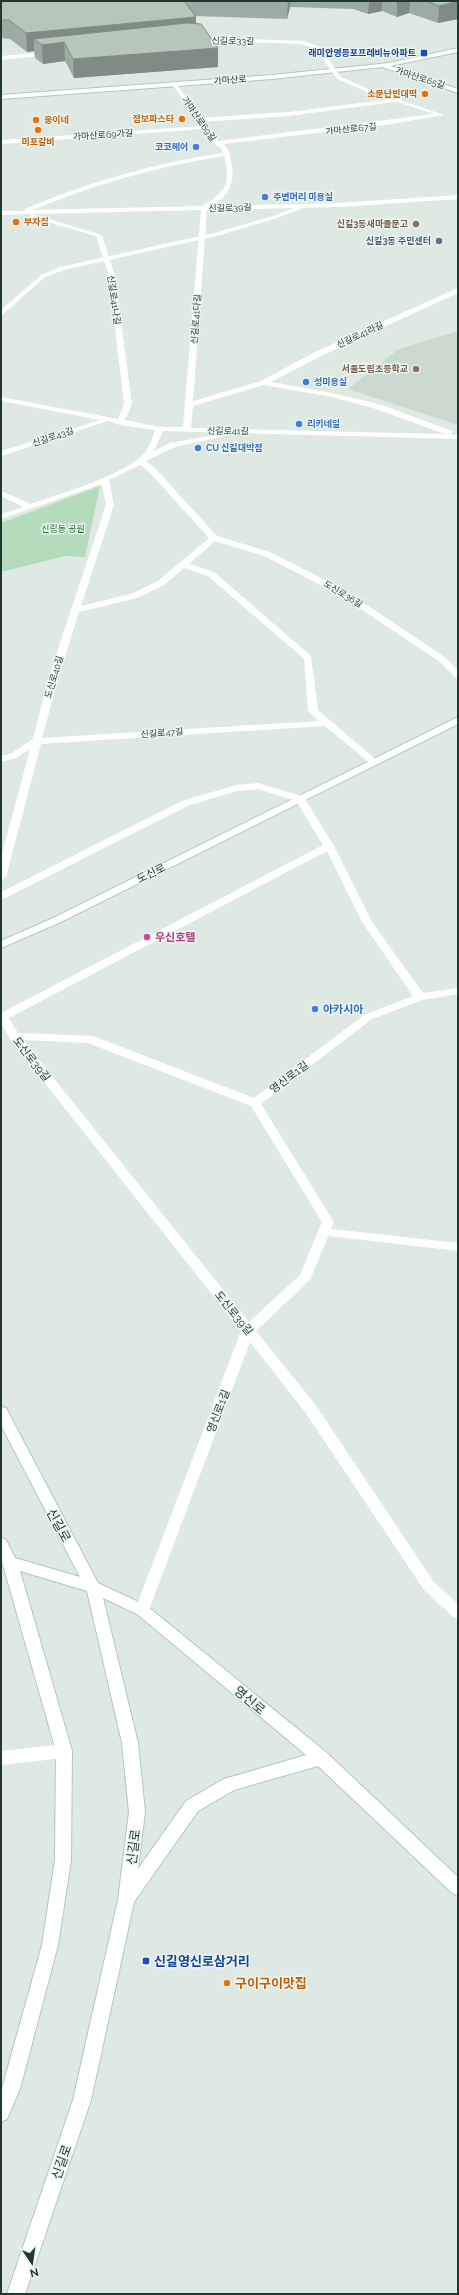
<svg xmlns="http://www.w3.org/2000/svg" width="459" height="2295" viewBox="0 0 459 2295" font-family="Raleway,'Noto Sans KR',sans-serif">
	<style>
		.built { fill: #cbd9d1 }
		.green { fill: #b5dcba }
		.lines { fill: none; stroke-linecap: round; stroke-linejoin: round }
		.secondary-casing { stroke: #b0c9bc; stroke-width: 2 }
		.lane { fill: #fff; fill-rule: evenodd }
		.street { fill: #fff; fill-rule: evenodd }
		.secondary { fill: #fff; fill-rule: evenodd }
		.wall { fill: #9caba3 }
		.shaded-wall { fill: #7f8b84 }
		.building { fill: #b5c7bd; stroke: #7f8b84 }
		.transit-dot { fill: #1a4fb4; stroke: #edf6f0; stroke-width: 1.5 }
		.food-dot { fill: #e8710a; stroke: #edf6f0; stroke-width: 1.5 }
		.shop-dot { fill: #3f7fe0; stroke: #edf6f0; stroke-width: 1.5 }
		.education-dot { fill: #8d6e63; stroke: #edf6f0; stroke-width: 1.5 }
		.service-dot { fill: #5c6f8a; stroke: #edf6f0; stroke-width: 1.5 }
		.hotel-dot { fill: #d1479c; stroke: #edf6f0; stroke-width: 1.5 }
		.labels { text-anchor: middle; stroke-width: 3; stroke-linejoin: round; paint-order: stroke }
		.far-street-label { font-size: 9px; fill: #1e392e; stroke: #edf6f0 }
		.far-transit-label { font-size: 9px; font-weight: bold; fill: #164399; stroke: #edf6f0; text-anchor: end }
		.far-food-label { font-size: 9px; font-weight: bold; fill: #c56008; stroke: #edf6f0; text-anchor: end }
		.far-shop-label { font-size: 9px; font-weight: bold; fill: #366cbe; stroke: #edf6f0; text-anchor: start }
		.far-education-label { font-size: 9px; font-weight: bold; fill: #785e54; stroke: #edf6f0; text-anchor: end }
		.far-service-label { font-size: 9px; font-weight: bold; fill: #4e5e75; stroke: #edf6f0; text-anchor: end }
		.far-park-label { font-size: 9px; fill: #28703a; stroke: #edf6f0 }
		.street-label { font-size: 11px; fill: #1e392e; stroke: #edf6f0 }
		.hotel-label { font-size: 11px; font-weight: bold; fill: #b23c85; stroke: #edf6f0; text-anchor: start }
		.shop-label { font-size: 11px; font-weight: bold; fill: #366cbe; stroke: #edf6f0; text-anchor: start }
		.near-street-label { font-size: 13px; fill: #1e392e; stroke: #edf6f0 }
		.near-transit-label { font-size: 13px; font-weight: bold; fill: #164399; stroke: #edf6f0; text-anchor: start }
		.near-food-label { font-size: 13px; font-weight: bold; fill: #c56008; stroke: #edf6f0; text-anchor: start }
	</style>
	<rect width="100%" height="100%" fill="#dde9e2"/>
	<path class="built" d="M458,331V425L348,389L399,349Z"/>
	<path class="green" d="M100,486L85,557L65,556L1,572V523Z"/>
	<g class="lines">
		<defs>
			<path id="secondary" d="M458,48V52L390,66L458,89V93L382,67L272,79L1,99V95L272,75L389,63Z
				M458,717V724L61,922L1,948V941L53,918Z
				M1,1407L6,1408L98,1583L147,1606L327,1753L458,1877V1896L452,1893L318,1766L234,1790L198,1811L134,1902L91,2100L25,2294H7L73,2100L118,1900L129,1812L122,1743L87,1591L20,1571L72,1751L71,1860L58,1945L20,2089L7,2119L1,2122V2092L42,1945L55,1860L56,1751L1,1558V1538L6,1540L15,1558L80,1577L1,1425ZM103,1598L137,1614L306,1755L224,1779L186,1801L138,1869L145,1812L138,1743Z"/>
		</defs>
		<use href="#secondary" class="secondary-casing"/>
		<path class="lane" d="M400,98L402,101L289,116L200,122L197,120L200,118L289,112Z
			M304,204L307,206L306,207L277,218L217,236L64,270L45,277L1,316V310L41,275L60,267L214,233L273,216Z
			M324,1228L458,1243V1251L320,1235L318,1232L320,1229Z"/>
		<path class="street" d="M197,37L304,41L320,47L341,77L371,90L444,115L385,125L223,144C228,147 229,152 230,157C236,179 232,194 212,206L339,203L458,195V199L339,207L207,210L193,401L261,381L313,353L458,288V293L319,357L271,382L332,393L382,405L452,431V435H458V439L163,431L154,451L170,443L221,434L225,436L175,447L146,461L155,468L217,536L270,552L346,591L446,658L458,670V678L455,677L440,662L340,595L264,556L215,541L189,564L214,572L311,656L318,710L379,762L374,765L371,764L325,726L41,744L6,877L1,880V858L30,749L16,758L1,762V756L10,754L33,739L49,676L106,505L102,484L1,519V514L23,507L1,496V491L31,504C59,494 130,474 147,450C150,444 153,437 155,430L120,425L108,421L1,456V451L100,420L1,401V397L118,419L124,404L109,276L96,236L30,217L31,214L1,215V211H24L25,209C89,182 154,163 223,153L221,148L214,144L203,129L1,144V140L201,126L172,84L175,82L218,141L434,114L367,92L337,79L316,49L301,44L195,40ZM224,156C231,184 226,192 202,206L32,210C94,185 157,166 224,156ZM201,210L183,427H160L125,420L132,404L115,276L102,235L32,214ZM264,385L332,397L376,409L445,434L191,428L193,406ZM140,465L149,472L209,538L158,581L131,594L81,606L114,505L109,480ZM184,568L208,576L304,659L308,711L319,721L42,738L59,676L79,612L137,598L164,585Z
			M52,52L50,55L1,60V56Z
			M258,783L304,797L334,846L372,922L423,993L458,988V994L422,1000L372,1019L261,1104L334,1222L310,1280L256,1331L315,1404L434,1582L458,1604V1619L453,1617L424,1590L305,1412L250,1342L149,1610L147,1614L142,1616L137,1614L135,1610L241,1331L10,1039L1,1023V1013L323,845L296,801L258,789L237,791L190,805L5,898L1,899V892L182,801L236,785ZM327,851L362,922L413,996L364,1015L254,1098L93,1036L18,1033L9,1018ZM23,1040L88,1043L251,1106L322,1222L300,1275L249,1322Z
			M64,1744L70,1746L72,1751L70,1756L64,1758L1,1765V1751Z"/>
		<use href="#secondary" class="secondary"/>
	</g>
	<path class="wall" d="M1,1H458V19L438,23L409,13L397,17L382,11L368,14L353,9L290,7L287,19L195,16L196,24L218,67L74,78L65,61L43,64L35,58L34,51L27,52L10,39L1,38Z"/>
	<path class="shaded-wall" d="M288,1H290V7L287,19Z
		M369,1H382V11L368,14Z
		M397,1H410L409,13L397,17Z
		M458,1V19L438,23L439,6Z
		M196,17V35L64,42L65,61L43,64L42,45L34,39V51L27,52L26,33Z
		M218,48V67L74,78L73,59Z"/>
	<path class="building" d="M1,1H184L196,17L26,33L9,20H1Z
		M426,1H458L439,6Z
		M187,23L201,24L218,48L73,59L64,42L42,45L34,39Z"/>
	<g class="transit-dot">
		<rect x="420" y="49" width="8" height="8" rx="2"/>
		<rect x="142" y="1957" width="8" height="8" rx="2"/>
	</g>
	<g class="food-dot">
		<circle cx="425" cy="94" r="4"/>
		<circle cx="182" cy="119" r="4"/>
		<circle cx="36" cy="120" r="4"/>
		<circle cx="38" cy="130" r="4"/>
		<circle cx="16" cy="222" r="4"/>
		<circle cx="227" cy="1983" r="4"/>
	</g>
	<g class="shop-dot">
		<circle cx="196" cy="147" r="4"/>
		<circle cx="265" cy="197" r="4"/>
		<circle cx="306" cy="382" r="4"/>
		<circle cx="299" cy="424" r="4"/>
		<circle cx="198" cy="448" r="4"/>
		<circle cx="315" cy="1009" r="4"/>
	</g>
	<g class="education-dot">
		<circle cx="416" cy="224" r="4"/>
		<circle cx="416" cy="369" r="4"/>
	</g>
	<circle class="service-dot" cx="439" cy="241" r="4"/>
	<circle class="hotel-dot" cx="147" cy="937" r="4"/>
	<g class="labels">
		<g class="far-street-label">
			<text transform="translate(233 41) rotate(1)" y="3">신길로33길</text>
			<text transform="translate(420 78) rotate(18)" y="3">가마산로65길</text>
			<text transform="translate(230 80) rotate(-4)" y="3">가마산로</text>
			<text transform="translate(199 119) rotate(55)" y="3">가마산로69길</text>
			<text transform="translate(351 129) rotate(-6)" y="3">가마산로67길</text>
			<text transform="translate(103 135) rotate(-4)" y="3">가마산로69가길</text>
			<text transform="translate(230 208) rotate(-2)" y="3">신길로39길</text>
			<text transform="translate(114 300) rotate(82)" y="3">신길로41나길</text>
			<text transform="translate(196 319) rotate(-86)" y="3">신길로41다길</text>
			<text transform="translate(360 335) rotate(-25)" y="3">신길로41라길</text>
			<text transform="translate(228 431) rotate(1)" y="3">신길로41길</text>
			<text transform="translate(53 437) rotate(-18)" y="3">신길로43길</text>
			<text transform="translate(343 594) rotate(31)" y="3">도신로36길</text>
			<text transform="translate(54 677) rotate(-73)" y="3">도신로40길</text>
			<text transform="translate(162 733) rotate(-4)" y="3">신길로47길</text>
		</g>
		<g class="far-transit-label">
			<text x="416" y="56">래미안영등포프레비뉴아파트</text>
		</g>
		<g class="far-food-label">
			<text x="417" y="97">소문난빈대떡</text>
			<text x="174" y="122">점보파스타</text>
			<text x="44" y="123" text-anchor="start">웅이네</text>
			<text x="38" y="145" text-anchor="middle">미포갈비</text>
			<text x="24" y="225" text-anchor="start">부자집</text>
		</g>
		<g class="far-shop-label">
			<text x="188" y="150" text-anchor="end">코코헤어</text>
			<text x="273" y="200">주변머리 미용실</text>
			<text x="314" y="385">성미용실</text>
			<text x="307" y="427">리키네일</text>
			<text x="206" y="451">CU 신길대박점</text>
		</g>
		<g class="far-education-label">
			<text x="408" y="227">신길3동새마을문고</text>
			<text x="408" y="372">서울도림초등학교</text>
		</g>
		<g class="far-service-label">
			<text x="431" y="244">신길3동 주민센터</text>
		</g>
		<g class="far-park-label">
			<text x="63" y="532">신림동 공원</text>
		</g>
		<g class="street-label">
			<text transform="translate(151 873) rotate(-26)" y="4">도신로</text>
			<text transform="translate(32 1059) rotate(52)" y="4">도신로39길</text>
			<text transform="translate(289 1077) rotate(-37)" y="4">영신로1길</text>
			<text transform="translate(234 1313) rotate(51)" y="4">도신로39길</text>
			<text transform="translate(218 1411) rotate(-69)" y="4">영신로1길</text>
		</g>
		<g class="hotel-label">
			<text x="155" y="941">우신호텔</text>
		</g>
		<g class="shop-label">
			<text x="323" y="1013">아카시아</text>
		</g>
		<g class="near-street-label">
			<text transform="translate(59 1525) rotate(61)" y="5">신길로</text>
			<text transform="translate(250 1700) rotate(40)" y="5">영신로</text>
			<text transform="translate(133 1847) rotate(-83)" y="5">신길로</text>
			<text transform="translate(61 2162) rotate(-71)" y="5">신길로</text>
		</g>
		<g class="near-transit-label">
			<text x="154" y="1966">신길영신로삼거리</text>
		</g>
		<g class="near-food-label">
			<text x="235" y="1988">구이구이맛집</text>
		</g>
	</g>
	<rect width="459" height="2295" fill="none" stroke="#1e392e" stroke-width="4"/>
	<g transform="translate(32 2263) rotate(167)" stroke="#edf6f0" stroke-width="3" paint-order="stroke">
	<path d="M0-3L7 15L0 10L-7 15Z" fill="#1e392e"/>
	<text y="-6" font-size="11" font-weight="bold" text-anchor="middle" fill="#1e392e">N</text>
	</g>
</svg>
